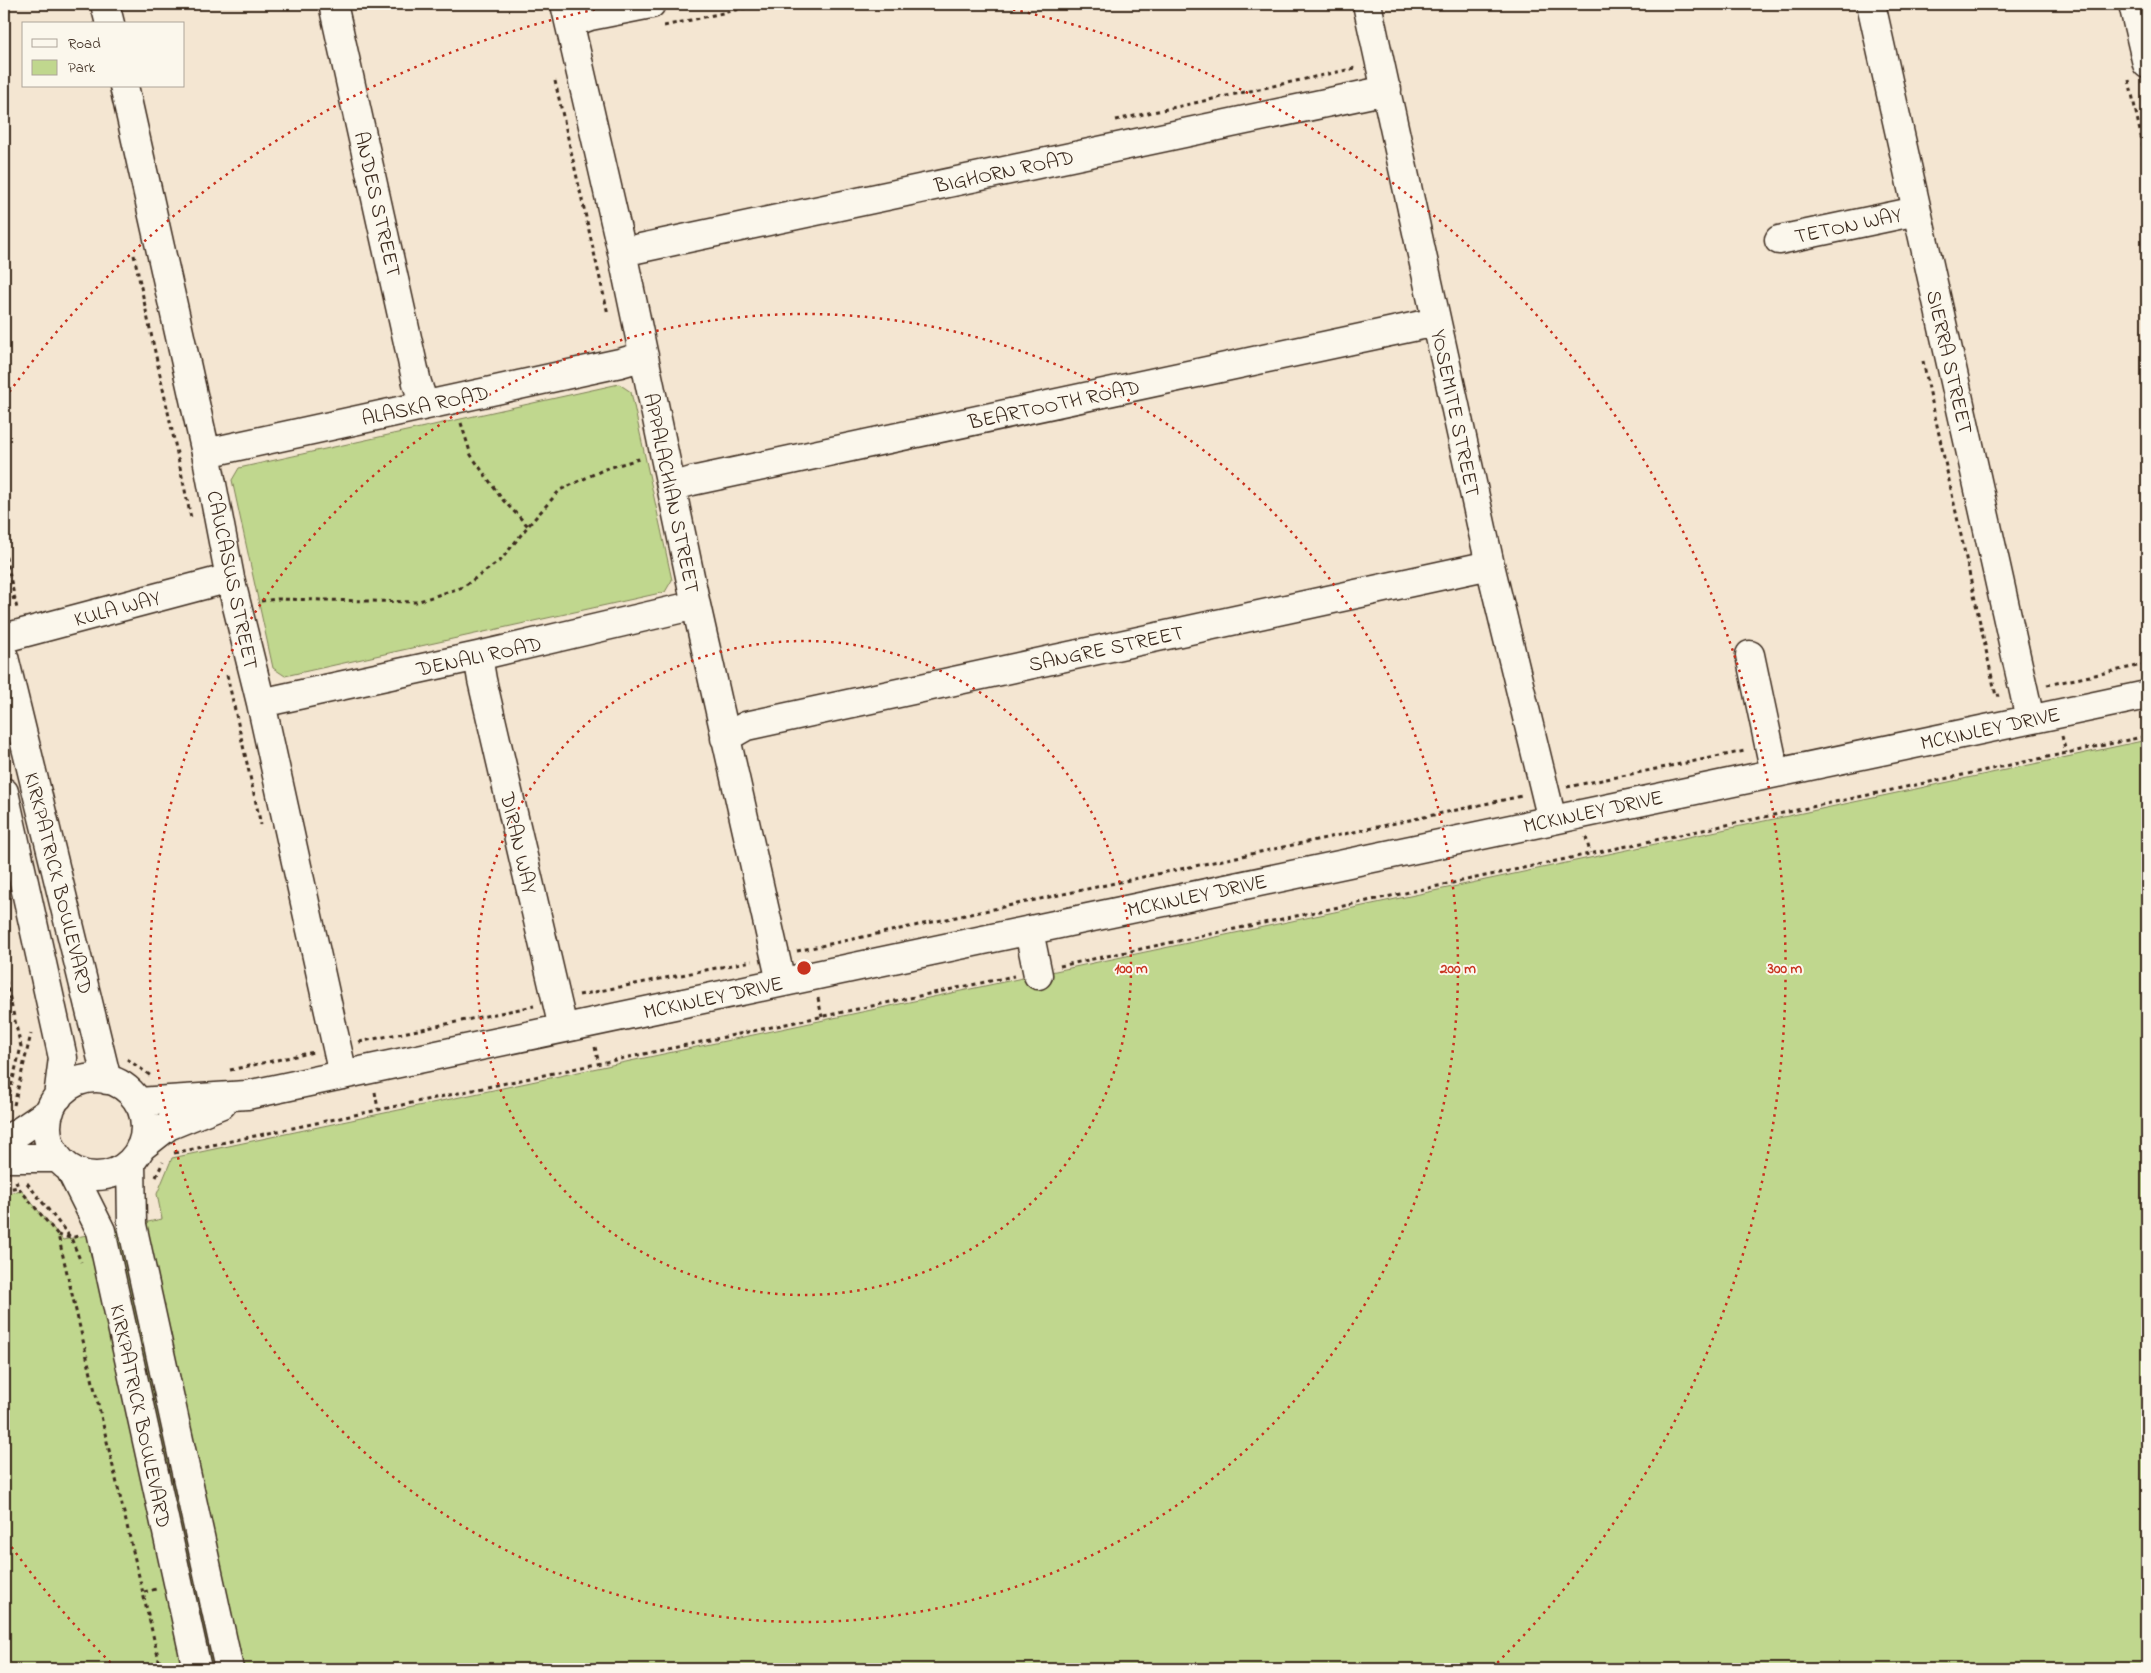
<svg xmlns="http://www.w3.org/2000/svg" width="2151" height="1673" viewBox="0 0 2151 1673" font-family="'Indie Flower',sans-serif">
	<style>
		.green { fill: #c0d78e; stroke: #7e8056 }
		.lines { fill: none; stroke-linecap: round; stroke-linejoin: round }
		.minor-casing { stroke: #3b2a1e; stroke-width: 31 }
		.path { stroke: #3b2a1e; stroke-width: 3; stroke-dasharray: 4 4; stroke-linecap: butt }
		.minor { stroke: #fbf7ec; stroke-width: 28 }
		.ring { fill: none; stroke: #c8321e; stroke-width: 2.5; stroke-dasharray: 2.5 5 }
		.labels { text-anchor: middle; stroke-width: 4; stroke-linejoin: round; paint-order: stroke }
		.street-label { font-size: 21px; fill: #3b2a1e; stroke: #fbf7ec }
		.centre { fill: #c8321e; stroke: #fbf7ec; stroke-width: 2.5 }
		.ring-label { font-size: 15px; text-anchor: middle; font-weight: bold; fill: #c8321e; stroke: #fbf7ec; stroke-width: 4; stroke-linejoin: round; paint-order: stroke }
	</style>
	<rect width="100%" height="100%" fill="#f4e6d2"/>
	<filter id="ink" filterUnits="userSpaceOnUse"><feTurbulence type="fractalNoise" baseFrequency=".02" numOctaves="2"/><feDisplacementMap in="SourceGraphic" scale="10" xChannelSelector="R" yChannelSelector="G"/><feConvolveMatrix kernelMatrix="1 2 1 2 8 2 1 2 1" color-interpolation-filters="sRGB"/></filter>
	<g filter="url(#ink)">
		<path class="green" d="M619,384L631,392L672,580L665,592L285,676L273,668L232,480L239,468Z
			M2147,740V1669H4V1194L21,1190L63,1240L162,1219L157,1194L172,1158Z"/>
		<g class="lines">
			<defs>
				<path id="minor" d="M105,4L110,24
					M333,4L417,383L424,404
					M565,4L622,252L696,605L781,982
					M1367,4L1490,565L1552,820
					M1871,4L2030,719
					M2133,4L2147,64
					M570,23L590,16L651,4
					M124,86L206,453L230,578L261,703L343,1075
					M1779,240L1917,211
					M622,252L1387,90
					M206,453L620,363L644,356
					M672,487L692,481L1436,322
					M4,638L230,578
					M1750,655L1775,773
					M478,656L482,680L563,1028
					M4,657L107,1080
					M261,703L478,656L696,605
					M725,738L746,726L1490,565
					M4,792L63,1058L58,1097
					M1029,931L1038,975
					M47 1127a49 49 0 1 1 98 0a49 49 0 1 1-98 0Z
					M138,1102L247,1095L2147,695
					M4,1140L16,1134L50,1111
					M140,1148L168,1126L222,1104
					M4,1158H58
					M131,1162L132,1225L229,1669
					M70,1169L101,1231L197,1669"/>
			</defs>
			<use href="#minor" class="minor-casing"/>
			<path class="path" d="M538,4L539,11
				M664,26L763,4
				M2129,80L2147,164
				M555,81L608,314
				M1116,120L1356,68
				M134,255L191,518
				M1923,361L1996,696L1999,695
				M461,423L471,455L502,499L528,526
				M4,549L17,609
				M4,600L14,598
				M261,601L277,599L416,602L463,587L501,560L528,526L560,490L605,469L642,458
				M227,675L261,825
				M2047,685L2147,664
				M2062,736L2066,753
				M1567,787L1745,751
				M1586,837L1590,853
				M797,951L1522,796
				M1060,966L2147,736
				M4,973L21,1047L5,1111
				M579,995L752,961
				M818,998L822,1017
				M359,1042L534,1006
				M595,1047L599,1064
				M127,1059L151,1076
				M230,1070L314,1052
				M375,1092L378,1109
				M14,1105L31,1034
				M174,1153L1014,976
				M156,1177L163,1162
				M16,1181L18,1187L58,1235L161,1669
				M27,1183L71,1238L81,1262
				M4,1190L18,1187
				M58,1235L71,1238L78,1236
				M144,1592L156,1589"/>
			<use href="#minor" class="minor"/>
		</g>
	</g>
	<g class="ring">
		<circle cx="804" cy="968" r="327"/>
		<circle cx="804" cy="968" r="654"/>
		<path d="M116 1668A981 981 0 0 1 5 1538M5 398A981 981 0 0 1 617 5M991 5A981 981 0 0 1 1492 1668"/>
	</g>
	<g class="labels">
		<g class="street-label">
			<text transform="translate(1004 171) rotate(-12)" y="7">BIGHORN ROAD</text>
			<text transform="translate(378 204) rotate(77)" y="7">ANDES STREET</text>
			<text transform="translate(1848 225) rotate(-12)" y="7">TETON WAY</text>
			<text transform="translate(1950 362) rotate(77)" y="7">SIERRA STREET</text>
			<text transform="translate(1054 404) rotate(-12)" y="7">BEARTOOTH ROAD</text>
			<text transform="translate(425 405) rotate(-12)" y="7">ALASKA ROAD</text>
			<text transform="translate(1456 413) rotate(78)" y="7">YOSEMITE STREET</text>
			<text transform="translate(672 493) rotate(78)" y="7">APPALACHIAN STREET</text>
			<text transform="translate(233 580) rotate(78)" y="7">CAUCASUS STREET</text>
			<text transform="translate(117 608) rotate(-15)" y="7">KULA WAY</text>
			<text transform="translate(1106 648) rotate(-12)" y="7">SANGRE STREET</text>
			<text transform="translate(479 656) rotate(-12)" y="7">DENALI ROAD</text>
			<text transform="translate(1990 728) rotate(-12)" y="7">MCKINLEY DRIVE</text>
			<text transform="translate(1593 811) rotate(-12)" y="7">MCKINLEY DRIVE</text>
			<text transform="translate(519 843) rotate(77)" y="7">DIRAN WAY</text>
			<text transform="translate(59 883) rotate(76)" y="7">KIRKPATRICK BOULEVARD</text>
			<text transform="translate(1197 895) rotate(-12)" y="7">MCKINLEY DRIVE</text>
			<text transform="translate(713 997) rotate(-12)" y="7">MCKINLEY DRIVE</text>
			<text transform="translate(141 1416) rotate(78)" y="7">KIRKPATRICK BOULEVARD</text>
		</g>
	</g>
	<circle cx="804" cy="968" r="8" class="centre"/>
	<g class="ring-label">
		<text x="1131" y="973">100 m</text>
		<text x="1458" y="973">200 m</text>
		<text x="1785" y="973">300 m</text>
	</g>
	<rect width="2151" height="1673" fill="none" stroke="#fbf7ec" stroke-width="20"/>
	<rect x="10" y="10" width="2131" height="1653" fill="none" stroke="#3b2a1e" stroke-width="2" filter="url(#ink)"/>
	<rect x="22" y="22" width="162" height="65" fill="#fbf7ec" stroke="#aea59a"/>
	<rect x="32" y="39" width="25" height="8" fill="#fbf7ec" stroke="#aea59a"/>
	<text x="68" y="48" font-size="15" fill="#3b2a1e">Road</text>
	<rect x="32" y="60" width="25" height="15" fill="#c0d78e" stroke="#aea59a"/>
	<text x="68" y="72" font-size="15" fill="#3b2a1e">Park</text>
</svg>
